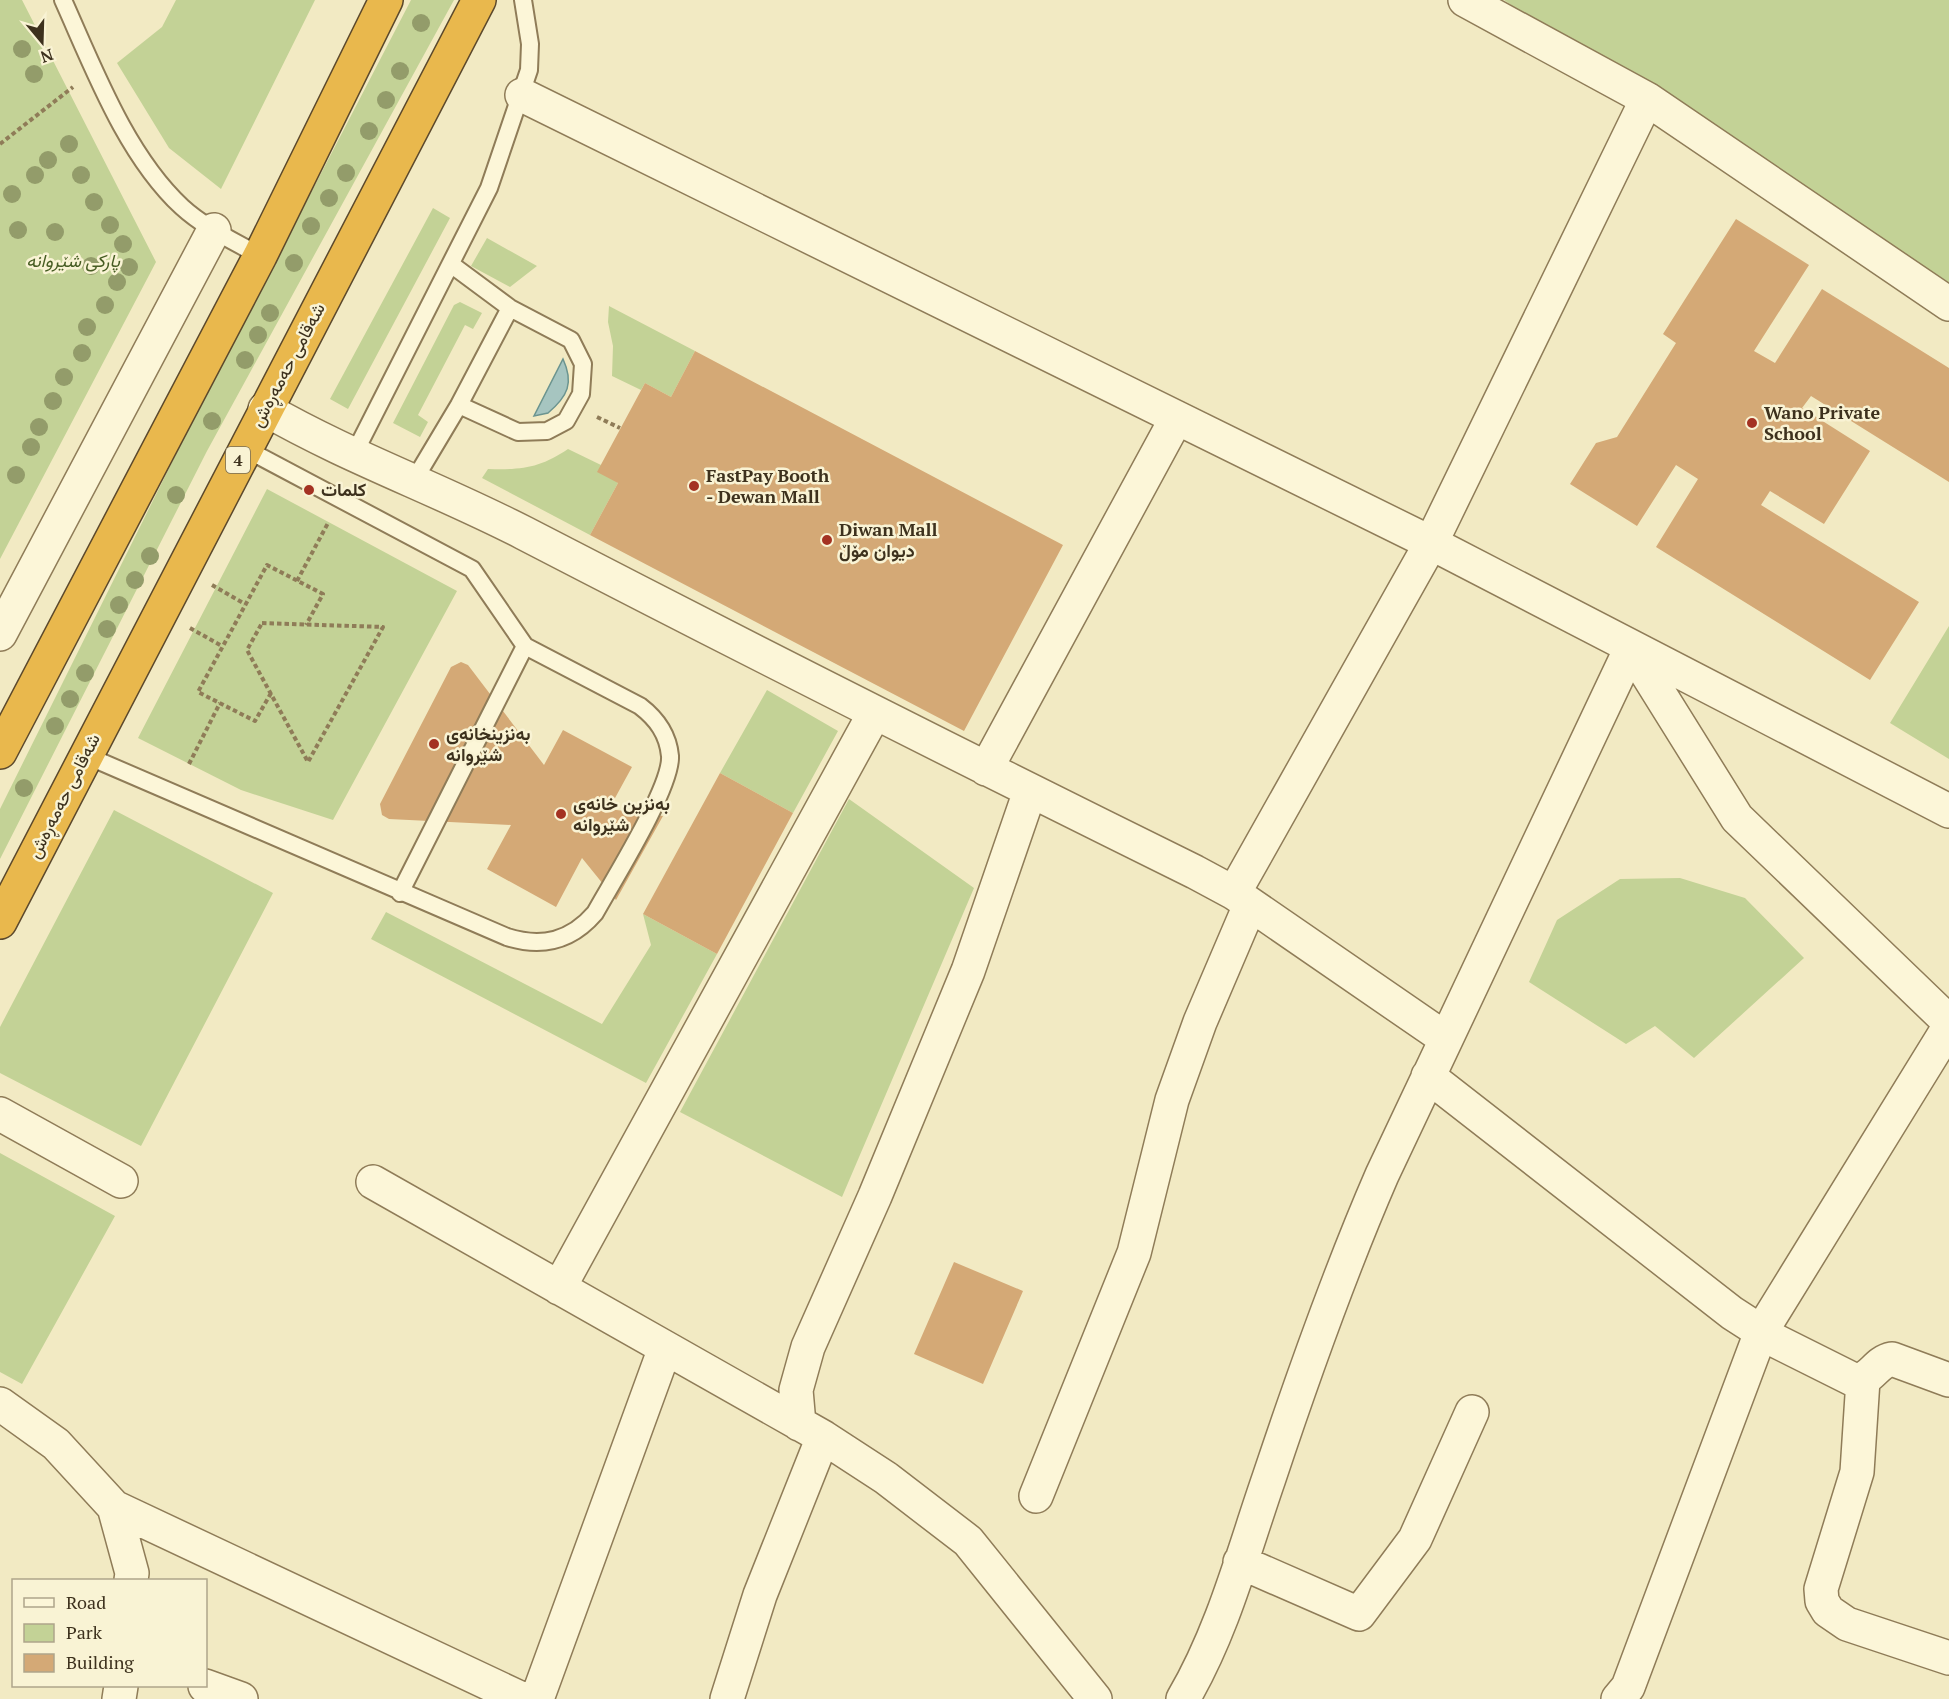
<svg xmlns="http://www.w3.org/2000/svg" width="1949" height="1699" viewBox="0 0 1949 1699" font-family="'PT Serif',Vazirmatn,serif">
	<style>
		.green { fill: #c3d296 }
		.water { fill: #a6c5c0; stroke: #6b948f; stroke-width: 1.5 }
		.building { fill: #d4a976 }
		.lines { fill: none; stroke-linecap: round; stroke-linejoin: round }
		.lane-casing { stroke: #8f7c58; stroke-width: 20 }
		.street-casing { stroke: #8f7c58; stroke-width: 36 }
		.highway-casing { stroke: #5c492c; stroke-width: 36 }
		.path { stroke: #8f7c58; stroke-width: 4; stroke-dasharray: 4.5 3; stroke-linecap: butt }
		.lane { stroke: #fcf6d8; stroke-width: 16 }
		.street { stroke: #fcf6d8; stroke-width: 33 }
		.highway { stroke: #e9b84d; stroke-width: 33 }
		.tree { fill: #939c6a }
		.poi-dot { fill: #a43222; stroke: #f9f3d4; stroke-width: 2 }
		.labels { text-anchor: middle; stroke-width: 5; stroke-linejoin: round; paint-order: stroke }
		.shield { fill: #f9f3d4; stroke: #756b54; stroke-width: 1.5 }
		.shield-label { font-size: 16px; font-weight: bold; fill: #3d311d }
		.park-label { font-size: 18px; font-style: italic; fill: #465c22; stroke: #f9f3d4 }
		.street-label { font-size: 18px; fill: #3d311d; stroke: #f9f3d4 }
		.poi-label { font-size: 18px; font-weight: bold; fill: #3d311d; stroke: #f9f3d4; text-anchor: start }
	</style>
	<rect width="100%" height="100%" fill="#f2eac3"/>
	<path class="green" d="M0,0H22L156,262L0,559Z
		M176,0H315L221,189L169,148L117,63L162,27Z
		M411,0H454L207,451L0,859V809L189,428Z
		M1504,0H1949V298L1647,99Z
		M433,208L450,218L348,409L330,399Z
		M487,238L537,266L510,287L471,266Z
		M460,302L482,313L473,329L465,325L418,415L428,422L420,437L393,423L454,305Z
		M609,306L695,351L671,397L645,383L641,390L612,376L613,346L608,322Z
		M568,449L601,465L618,483L590,535L482,478L488,469C522,470 540,468 568,449Z
		M267,489L457,591L333,820L241,790L138,738Z
		M1949,626V759L1890,723Z
		M767,690L838,731L793,813L720,773Z
		M849,799L974,888L842,1197L680,1112Z
		M114,810L273,893L141,1146L0,1073V1027Z
		M1680,878L1745,898L1804,958L1694,1058L1655,1026L1626,1044L1529,982L1557,920L1620,879Z
		M386,912L602,1024L651,945L643,914L717,954L646,1083L371,939Z
		M0,1153L115,1216L22,1384L0,1372Z"/>
	<path class="water" d="M563,359C574,383 568,396 548,413L534,416Z"/>
	<path class="building" d="M1736,219L1809,265L1754,351L1775,363L1822,289L1949,368V482L1811,396L1802,408L1870,451L1824,524L1770,491L1761,505L1919,602L1870,680L1656,547L1698,479L1676,465L1637,526L1570,484L1596,443L1617,437L1676,343L1663,334Z
		M695,351L1063,545L964,731L590,535L618,483L597,472L645,383L671,397Z
		M461,662L468,665L544,765L563,730L632,767L609,809L663,816L616,900L582,858L556,907L487,869L511,825L389,819L382,815L380,804L451,667Z
		M720,773L793,813L717,954L643,914Z
		M954,1262L1023,1291L983,1384L914,1354Z"/>
	<g class="lines">
		<defs>
			<path id="lane" d="M63,0C94,69 126,155 182,207C205,228 234,241 260,256
				M452,265L510,308L571,340L583,364L581,394L566,421L547,431L518,432L459,405
				M353,456L489,188L529,70L530,44L523,0
				M413,482L459,405L510,308
				M85,755L507,937C542,948 571,941 595,913C612,882 672,787 670,756C668,734 657,719 640,706L525,646L472,569L244,448
				M400,893L525,646"/>
			<path id="street" d="M1465,0L1647,99L1949,304
				M522,95L1431,543L1949,811
				M265,409C348,457 439,489 524,533C746,648 970,761 1195,872L1234,893L1446,1039
				M0,634L214,230
				M1631,648L1737,818L1949,1022
				M986,769L1176,419
				M1234,893L1431,543L1647,99
				M1428,1076L1732,1313L1774,1340L1856,1381C1872,1379 1876,1362 1892,1359L1949,1380
				M0,1114L121,1181
				M373,1182L823,1437L886,1478L968,1541L1095,1699
				M559,1288L874,714
				M1863,1380L1857,1472L1821,1589L1822,1601L1828,1611L1847,1624L1949,1658
				M0,1404L56,1444L114,1507L132,1573L131,1580
				M799,1424L796,1390L808,1347L875,1196L968,971L1030,791
				M1036,1496L1134,1253L1172,1100L1200,1022L1250,905
				M114,1507L522,1699
				M1240,1562L1359,1614L1415,1539L1472,1412
				M205,1686L241,1699
				M119,1699L121,1686
				M537,1699L665,1348
				M727,1699L760,1595L823,1437
				M1183,1699C1223,1631 1243,1553 1269,1478C1303,1376 1339,1274 1382,1175L1631,648
				M1618,1699L1628,1687L1761,1332L1949,1027"/>
			<path id="highway" d="M0,752L260,256L386,0
				M0,922L479,0"/>
		</defs>
		<use href="#lane" class="lane-casing"/>
		<use href="#street" class="street-casing"/>
		<use href="#highway" class="highway-casing"/>
		<path class="path" d="M0,144L73,87
			M597,417L620,428
			M297,581L328,523
			M212,585L245,604
			M262,623L383,627L308,762L247,650Z
			M190,628L222,646
			M271,693L255,721L198,692L267,565L323,594L306,625
			M189,764L220,703"/>
		<use href="#lane" class="lane"/>
		<use href="#street" class="street"/>
		<use href="#highway" class="highway"/>
	</g>
	<g class="tree">
		<circle cx="421" cy="23" r="9"/>
		<circle cx="22" cy="49" r="9"/>
		<circle cx="400" cy="71" r="9"/>
		<circle cx="34" cy="74" r="9"/>
		<circle cx="386" cy="100" r="9"/>
		<circle cx="369" cy="131" r="9"/>
		<circle cx="69" cy="144" r="9"/>
		<circle cx="48" cy="160" r="9"/>
		<circle cx="346" cy="173" r="9"/>
		<circle cx="35" cy="175" r="9"/>
		<circle cx="81" cy="175" r="9"/>
		<circle cx="12" cy="194" r="9"/>
		<circle cx="329" cy="198" r="9"/>
		<circle cx="94" cy="202" r="9"/>
		<circle cx="110" cy="225" r="9"/>
		<circle cx="311" cy="226" r="9"/>
		<circle cx="18" cy="230" r="9"/>
		<circle cx="55" cy="232" r="9"/>
		<circle cx="123" cy="244" r="9"/>
		<circle cx="294" cy="263" r="9"/>
		<circle cx="91" cy="266" r="9"/>
		<circle cx="129" cy="267" r="9"/>
		<circle cx="117" cy="282" r="9"/>
		<circle cx="105" cy="305" r="9"/>
		<circle cx="270" cy="313" r="9"/>
		<circle cx="87" cy="327" r="9"/>
		<circle cx="258" cy="335" r="9"/>
		<circle cx="82" cy="353" r="9"/>
		<circle cx="245" cy="360" r="9"/>
		<circle cx="64" cy="377" r="9"/>
		<circle cx="53" cy="401" r="9"/>
		<circle cx="212" cy="421" r="9"/>
		<circle cx="39" cy="427" r="9"/>
		<circle cx="31" cy="447" r="9"/>
		<circle cx="16" cy="475" r="9"/>
		<circle cx="176" cy="495" r="9"/>
		<circle cx="150" cy="556" r="9"/>
		<circle cx="135" cy="580" r="9"/>
		<circle cx="119" cy="605" r="9"/>
		<circle cx="107" cy="629" r="9"/>
		<circle cx="85" cy="673" r="9"/>
		<circle cx="70" cy="699" r="9"/>
		<circle cx="55" cy="726" r="9"/>
		<circle cx="24" cy="788" r="9"/>
	</g>
	<g class="poi-dot">
		<circle cx="1752" cy="423" r="6"/>
		<circle cx="694" cy="486" r="6"/>
		<circle cx="309" cy="490" r="6"/>
		<circle cx="827" cy="540" r="6"/>
		<circle cx="434" cy="744" r="6"/>
		<circle cx="561" cy="814" r="6"/>
	</g>
	<g class="labels">
		<rect class="shield" x="226" y="447" width="24" height="26" rx="4.5"/>
		<g class="shield-label">
			<text x="238" y="466">4</text>
		</g>
		<g class="park-label">
			<text x="73" y="267">پارکی شێروانە</text>
		</g>
		<g class="street-label">
			<text transform="translate(288 365) rotate(-62)" y="6">شەقامی حەمەڕەش</text>
			<text transform="translate(64 796) rotate(-63)" y="6">شەقامی حەمەڕەش</text>
		</g>
		<g class="poi-label">
			<text x="1764" y="419">Wano Private<tspan x="1764" dy="21">School</tspan></text>
			<text x="706" y="482">FastPay Booth<tspan x="706" dy="21">- Dewan Mall</tspan></text>
			<text x="321" y="496">كلمات</text>
			<text x="839" y="536">Diwan Mall<tspan x="839" dy="21">دیوان مۆڵ</tspan></text>
			<text x="446" y="740">بەنزینخانەی<tspan x="446" dy="21">شێروانە</tspan></text>
			<text x="573" y="810">بەنزین خانەی<tspan x="573" dy="21">شێروانە</tspan></text>
		</g>
	</g>
	<rect x="12" y="1579" width="195" height="108" fill="#f9f3d4" stroke="#aea58b" stroke-width="1.5"/>
	<rect x="24" y="1598" width="30" height="9" fill="#fcf6d8" stroke="#aea58b" stroke-width="1.5"/>
	<text x="66" y="1609" font-size="18" fill="#3d311d">Road</text>
	<rect x="24" y="1624" width="30" height="18" fill="#c3d296" stroke="#aea58b" stroke-width="1.5"/>
	<text x="66" y="1639" font-size="18" fill="#3d311d">Park</text>
	<rect x="24" y="1654" width="30" height="18" fill="#d4a976" stroke="#aea58b" stroke-width="1.5"/>
	<text x="66" y="1669" font-size="18" fill="#3d311d">Building</text>
	<g transform="translate(42 42) rotate(161)" stroke="#f9f3d4" stroke-width="4.5" paint-order="stroke">
	<path d="M0-4.5L10 22L0 15L-10 22Z" fill="#3d311d"/>
	<text y="-9" font-size="16" font-weight="bold" text-anchor="middle" fill="#3d311d">N</text>
	</g>
</svg>
